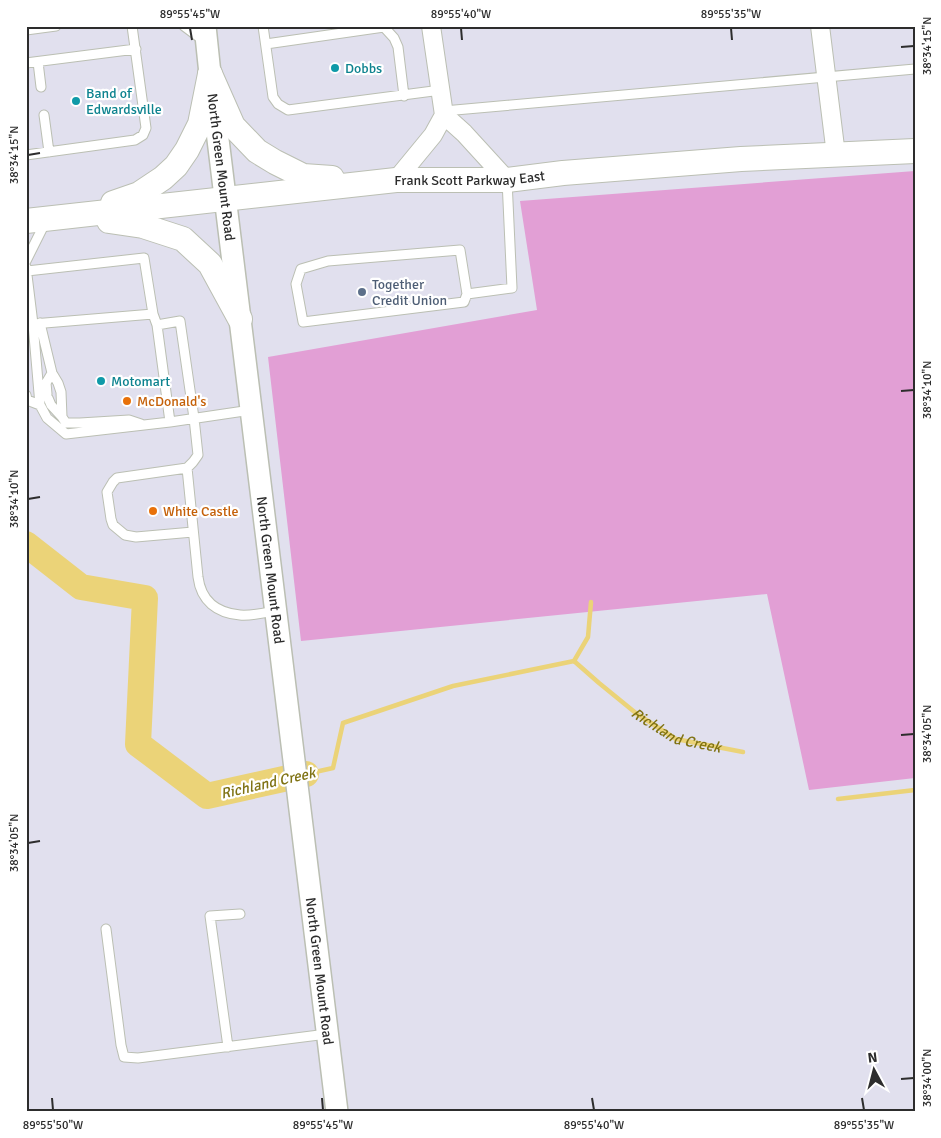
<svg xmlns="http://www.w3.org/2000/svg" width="941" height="1138" viewBox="0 0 941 1138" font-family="Signika,sans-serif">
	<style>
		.green { fill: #e29fd5 }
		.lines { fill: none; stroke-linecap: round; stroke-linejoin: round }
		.stream { stroke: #ebd378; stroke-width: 4.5 }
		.river { stroke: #ebd378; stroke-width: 26 }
		.service-casing { stroke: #bbbfb3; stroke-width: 11 }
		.minor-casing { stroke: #bbbfb3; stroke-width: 20 }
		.tertiary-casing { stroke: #bbbfb3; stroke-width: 24 }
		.secondary-casing { stroke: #bbbfb3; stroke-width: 26 }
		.service { stroke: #fff; stroke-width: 9 }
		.minor { stroke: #fff; stroke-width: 18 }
		.tertiary { stroke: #fff; stroke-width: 21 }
		.secondary { stroke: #fff; stroke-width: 24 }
		.ticks { fill: none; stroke: #2d2d2d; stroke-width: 2 }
		.culture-dot { fill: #0f9aa8; stroke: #fff; stroke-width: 2 }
		.service-dot { fill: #5c6f8a; stroke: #fff; stroke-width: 2 }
		.food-dot { fill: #e8710a; stroke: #fff; stroke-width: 2 }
		.labels { text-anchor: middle; stroke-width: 4.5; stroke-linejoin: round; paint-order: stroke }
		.culture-label { font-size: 14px; fill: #0d838f; stroke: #fff; text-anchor: start }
		.street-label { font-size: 14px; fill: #2d2d2d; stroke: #fff }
		.service-label { font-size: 14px; fill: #4e5e75; stroke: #fff; text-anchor: start }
		.food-label { font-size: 14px; fill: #c56008; stroke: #fff; text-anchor: start }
		.water-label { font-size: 15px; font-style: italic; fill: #7f7213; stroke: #fff }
		.neatline { fill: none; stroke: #2d2d2d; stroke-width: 2 }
		.ticks-label { font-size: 12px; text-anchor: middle; fill: #2d2d2d }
	</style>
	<rect width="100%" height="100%" fill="#e1e0ee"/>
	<path class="green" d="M915,171V778L809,790L767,594L301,641L268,357L537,310L520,201Z"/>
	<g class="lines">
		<g class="stream">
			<path id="s1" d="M574,661L599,683L637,714L676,739L743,752"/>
			<path d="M574,661L588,637L591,602"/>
			<path d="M306,774L333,768L343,723L453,686L574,661"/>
			<path d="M838,799L915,790"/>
		</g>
		<path class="river" d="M26,544L81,587L145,598L138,744L207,796L306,774"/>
		<defs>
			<path id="service" d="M184,26L204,41
				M263,26L273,97L278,104L288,110L441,90
				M383,26L394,38L398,47L404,96
				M26,30L56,26
				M266,44L384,27
				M38,62L41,87
				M26,63L136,49
				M444,111L915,69
				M44,115L49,152
				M26,155L135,140L143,135L146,128L132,26
				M460,250L467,294L464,302L303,322L296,284L301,269L328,261Z
				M26,261L46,221
				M26,267L33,324L153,314L157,325L170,422L251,410
				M27,271L144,258L153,314
				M467,294L512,288L507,180
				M40,323L52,373L58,383L61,392L62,417L66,423H80L129,420L141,424
				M33,324L40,405L47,418L66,434L170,422
				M157,325L180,321L194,418L198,455L193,462L187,468L117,478L113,482L107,492L111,519L113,525L125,535L136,537L193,532
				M47,394L46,383L52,373
				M26,395L27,400L40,405
				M48,398L51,405L62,417
				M187,468L198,577C201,601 217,613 240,615C251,616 264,613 275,611
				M106,929L121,1045L124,1057L138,1058L327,1034
				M228,1047L210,916L240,914"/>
			<path id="minor" d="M820,26L836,155
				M444,115L464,133L507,180
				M396,180L433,135L444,115L431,26"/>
			<g id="tertiary">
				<path id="s2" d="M205,26L210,74L337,1112"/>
			</g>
			<g id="secondary">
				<path d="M210,74L233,126L257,151L275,162L303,176L332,178"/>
				<path d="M113,203L139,194L163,178L176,166L187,150L200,124L210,74"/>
				<path id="s3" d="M26,221L396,180H507L563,173L741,159L915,151"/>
				<path d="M109,221L143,226L183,239L210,264L240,319"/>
			</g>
		</defs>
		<use href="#service" class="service-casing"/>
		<use href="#minor" class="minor-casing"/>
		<use href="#tertiary" class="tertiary-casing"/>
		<use href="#secondary" class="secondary-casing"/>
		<use href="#service" class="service"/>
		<use href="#minor" class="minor"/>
		<use href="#tertiary" class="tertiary"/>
		<use href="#secondary" class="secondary"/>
	</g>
	<path class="ticks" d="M190,28L192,40M461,28L462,40M731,28L732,40M901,47L914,46M28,155L40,153M901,391L914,390M28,499L40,497M901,735L914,734M28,843L40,841M901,1079L914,1078M52,1098L53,1110M322,1098L323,1110M592,1098L594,1110M862,1098L864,1110"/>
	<g class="culture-dot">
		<circle cx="335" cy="68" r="5"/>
		<circle cx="76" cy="101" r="5"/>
		<circle cx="101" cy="381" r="5"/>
	</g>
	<circle class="service-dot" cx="362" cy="292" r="5"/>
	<g class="food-dot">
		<circle cx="127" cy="401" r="5"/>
		<circle cx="153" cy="511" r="5"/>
	</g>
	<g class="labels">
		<g class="culture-label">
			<text x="345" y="73">Dobbs</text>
			<text x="86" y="98">Band of<tspan x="86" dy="16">Edwardsville</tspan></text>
			<text x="111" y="386">Motomart</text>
		</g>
		<g class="street-label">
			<text dy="5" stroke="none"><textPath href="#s2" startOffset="142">North Green Mount Road</textPath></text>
			<text dy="5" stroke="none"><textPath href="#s3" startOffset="446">Frank Scott Parkway East</textPath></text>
			<text dy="5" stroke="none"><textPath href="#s2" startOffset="548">North Green Mount Road</textPath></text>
			<text dy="5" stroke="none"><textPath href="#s2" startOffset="952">North Green Mount Road</textPath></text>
		</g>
		<g class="service-label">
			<text x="372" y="289">Together<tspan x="372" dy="16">Credit Union</tspan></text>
		</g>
		<g class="food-label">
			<text x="137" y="406">McDonald's</text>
			<text x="163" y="516">White Castle</text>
		</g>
		<g class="water-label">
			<text dy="5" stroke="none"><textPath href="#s1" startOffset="126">Richland Creek</textPath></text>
			<text transform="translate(268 783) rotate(-13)" y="5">Richland Creek</text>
		</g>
	</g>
	<rect width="941" height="1138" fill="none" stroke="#ffffff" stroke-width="55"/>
	<g transform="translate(874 1070) rotate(353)" stroke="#ffffff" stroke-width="4" paint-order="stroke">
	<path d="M0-4L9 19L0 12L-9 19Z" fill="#2d2d2d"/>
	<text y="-8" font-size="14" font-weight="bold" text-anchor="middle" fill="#2d2d2d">N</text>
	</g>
	<rect x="28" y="28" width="886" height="1082" class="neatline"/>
	<g class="ticks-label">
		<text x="190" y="18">89°55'45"W</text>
		<text x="461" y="18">89°55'40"W</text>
		<text x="731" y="18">89°55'35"W</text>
		<text transform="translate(927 46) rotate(-90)" y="4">38°34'15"N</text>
		<text transform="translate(14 155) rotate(-90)" y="4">38°34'15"N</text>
		<text transform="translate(927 390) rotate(-90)" y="4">38°34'10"N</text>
		<text transform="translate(14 499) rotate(-90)" y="4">38°34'10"N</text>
		<text transform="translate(927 734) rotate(-90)" y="4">38°34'05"N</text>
		<text transform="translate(14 843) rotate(-90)" y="4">38°34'05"N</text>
		<text transform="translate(927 1078) rotate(-90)" y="4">38°34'00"N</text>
		<text x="53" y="1129">89°55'50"W</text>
		<text x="323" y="1129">89°55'45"W</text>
		<text x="594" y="1129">89°55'40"W</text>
		<text x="864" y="1129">89°55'35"W</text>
	</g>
</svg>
